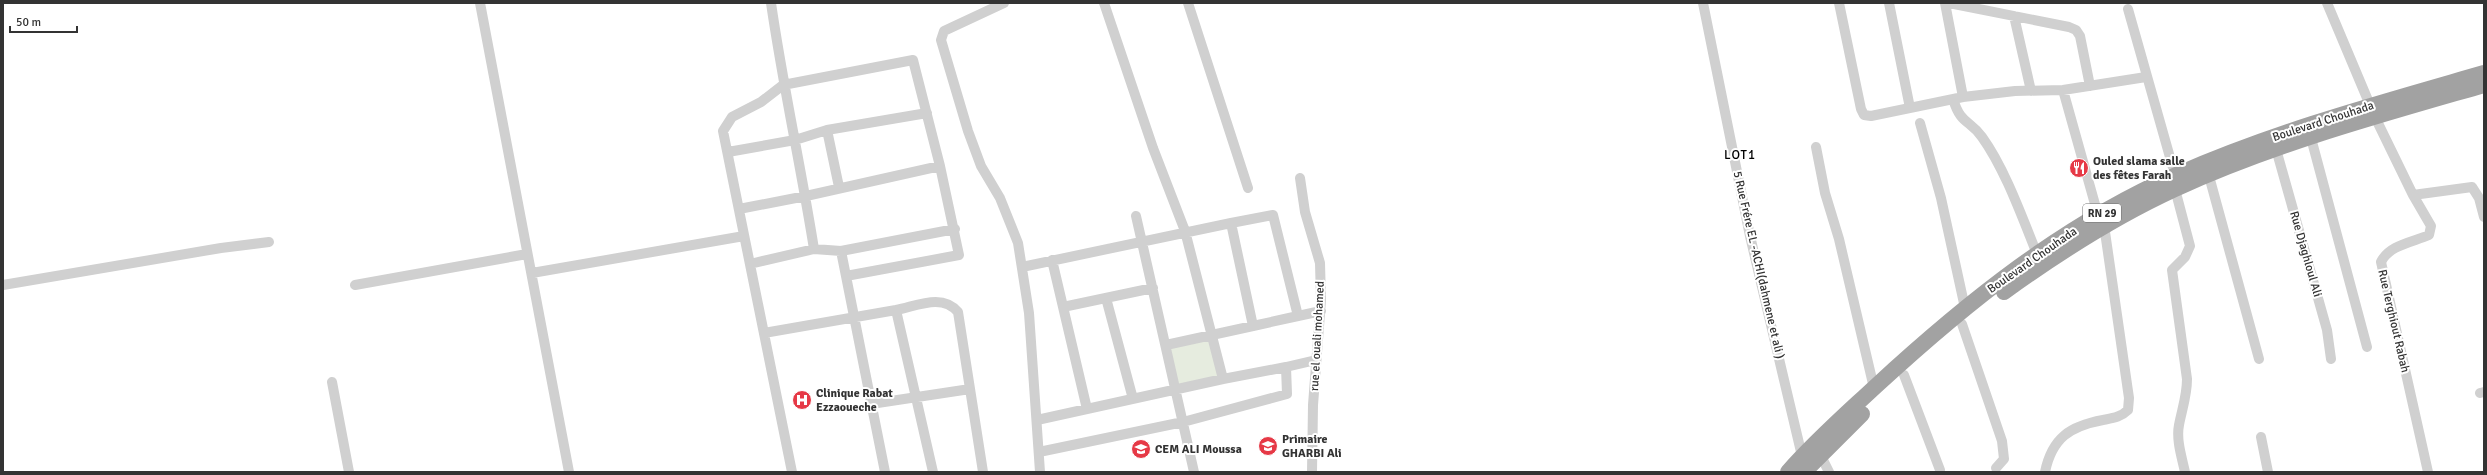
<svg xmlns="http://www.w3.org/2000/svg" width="2487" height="475" viewBox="0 0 2487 475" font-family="Signika,sans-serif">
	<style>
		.green { fill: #e6ecdf }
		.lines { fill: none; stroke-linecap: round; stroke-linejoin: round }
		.minor { stroke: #d0d0d0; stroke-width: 10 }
		.trunk { stroke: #a2a2a2; stroke-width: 16 }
		.labels { text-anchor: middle; stroke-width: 4; stroke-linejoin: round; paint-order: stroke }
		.shield { fill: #fff; stroke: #707070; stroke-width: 1 }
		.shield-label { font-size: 11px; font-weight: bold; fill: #333 }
		.street-label { font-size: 12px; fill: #333; stroke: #fff }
		.poi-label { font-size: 12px; font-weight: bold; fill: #333; stroke: #fff; text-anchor: start }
		.neighbourhood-label { font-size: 13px; letter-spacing: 1px; fill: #000; stroke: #fff }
	</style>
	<rect width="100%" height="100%" fill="#fff"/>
	<path class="green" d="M1209,338L1220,377L1178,386L1169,347Z"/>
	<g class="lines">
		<path class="minor" d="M480,3L569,472
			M771,3C783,86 801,167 814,249
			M1004,3L944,31L941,40L968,131L981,166L1000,198L1018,243L1029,313L1040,472
			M1188,3L1248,188
			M1703,3L1750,236L1802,456
			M1839,3L1861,109L1864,115L1871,116L1963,97L2015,91L2063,90L2146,77
			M1889,3L1910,108
			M1945,3L1963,97
			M1949,3L2069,27L2076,30L2080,36L2090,86
			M2327,3L2375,117L2413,195L2431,226L2429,235C2413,242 2389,245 2381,262L2428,472
			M2128,9L2175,175
			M2014,16L2031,91
			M2063,90L2098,215
			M1953,99C1961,125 1969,119 1982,137C2005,169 2022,217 2037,254
			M1920,123L1941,198L1965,308
			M827,130L839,187
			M2311,138L2367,347
			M1816,147L1825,193L1839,239L1874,388
			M2276,149L2327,330L2331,359
			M728,152L795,140L827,130L927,113
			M2209,176L2259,359
			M1300,178L1305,212L1320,263L1321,300L1313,405L1312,472
			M2175,189L2190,246L2185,257L2172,270L2187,379C2187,396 2182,409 2179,425C2176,440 2182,458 2185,472
			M2413,195L2472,187L2479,198L2484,217
			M739,209L806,196L940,166
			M1136,216L1194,472
			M1231,223L1273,215L1298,316L1253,326
			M841,251L885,472
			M1052,260L1087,409
			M750,264L814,249L841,251L955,229
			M1022,267L1231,223L1253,326L1166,345
			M532,273L744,236
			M3,285L221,248L269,242
			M355,285L527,254
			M1106,298L1133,399
			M1063,307L1153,288
			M896,310C917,306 942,293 958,312L983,472
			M1298,316L1321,311
			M1962,324L2002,441L2004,459L1996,468
			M764,333L896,310L933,472
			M1286,367L1316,360
			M1904,375L1940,470
			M332,382L349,472
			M2480,393L2484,392
			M871,404L970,389
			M1037,420L1223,379L1185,231L1153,148L1104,3
			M2261,437L2268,472
			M1818,450L1829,472
			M1039,452L1183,422L1287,394L1286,367L1223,379
			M792,472L723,131L732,117L761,102L783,85L913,60L940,166L959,255L846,276
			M2045,472C2052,438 2070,426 2103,420C2113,418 2121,417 2128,410L2129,398L2104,225"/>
		<path class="trunk" d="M2004,292C2058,253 2114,217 2175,189C2273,144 2380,115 2484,85
			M1788,472C1815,441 1846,414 1876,386C1966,303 2064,224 2176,175C2276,131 2380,103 2484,73
			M1804,472L1862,414"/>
	</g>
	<defs>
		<symbol id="restaurant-disc" viewBox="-11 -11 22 22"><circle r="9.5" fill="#e63946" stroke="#fff"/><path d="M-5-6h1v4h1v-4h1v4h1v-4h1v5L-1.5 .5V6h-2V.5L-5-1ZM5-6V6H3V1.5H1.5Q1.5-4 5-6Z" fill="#fff"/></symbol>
		<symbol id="hospital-disc" viewBox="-11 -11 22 22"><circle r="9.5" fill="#e63946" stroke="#fff"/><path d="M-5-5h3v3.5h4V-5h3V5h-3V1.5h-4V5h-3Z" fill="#fff"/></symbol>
		<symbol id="school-disc" viewBox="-11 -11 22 22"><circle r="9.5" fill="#e63946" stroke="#fff"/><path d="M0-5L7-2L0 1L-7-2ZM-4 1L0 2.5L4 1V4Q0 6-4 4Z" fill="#fff"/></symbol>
	</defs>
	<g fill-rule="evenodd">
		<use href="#restaurant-disc" x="2068" y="157" width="22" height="22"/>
		<use href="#hospital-disc" x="791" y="389" width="22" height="22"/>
		<use href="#school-disc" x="1257" y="435" width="22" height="22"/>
		<use href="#school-disc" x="1130" y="438" width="22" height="22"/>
	</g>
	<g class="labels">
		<rect class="shield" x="2083" y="204" width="38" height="18" rx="3"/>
		<g class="shield-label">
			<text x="2102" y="217">RN 29</text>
		</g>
		<g class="street-label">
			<text transform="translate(2323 121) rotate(-18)" y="4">Boulevard Chouhada</text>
			<text transform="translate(2306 254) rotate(74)" y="4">Rue Djaghloul Ali</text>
			<text transform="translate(2032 260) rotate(-35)" y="4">Boulevard Chouhada</text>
			<text transform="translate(1759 265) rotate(77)" y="4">5 Rue Frére EL -ACHI(dahmene et ali )</text>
			<text transform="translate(2394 321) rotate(77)" y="4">Rue Terghiout Rabah</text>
			<text transform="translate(1317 336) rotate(-87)" y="4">rue el ouali mohamed</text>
		</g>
		<g class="poi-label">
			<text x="2093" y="165">Ouled slama salle<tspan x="2093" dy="14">des fêtes Farah</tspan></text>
			<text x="816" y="397">Clinique Rabat<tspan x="816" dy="14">Ezzaoueche</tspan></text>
			<text x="1282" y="443">Primaire<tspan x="1282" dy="14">GHARBI Ali</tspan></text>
			<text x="1155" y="453">CEM ALI Moussa</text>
		</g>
		<g class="neighbourhood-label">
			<text x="1740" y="159">LOT1</text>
		</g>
	</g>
	<rect width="2487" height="475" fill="none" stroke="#333333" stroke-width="8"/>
	<path d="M10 26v6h67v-6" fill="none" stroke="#333333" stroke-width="2"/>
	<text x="16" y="26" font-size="12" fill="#333333" stroke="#ffffff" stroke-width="3" paint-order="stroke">50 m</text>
</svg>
